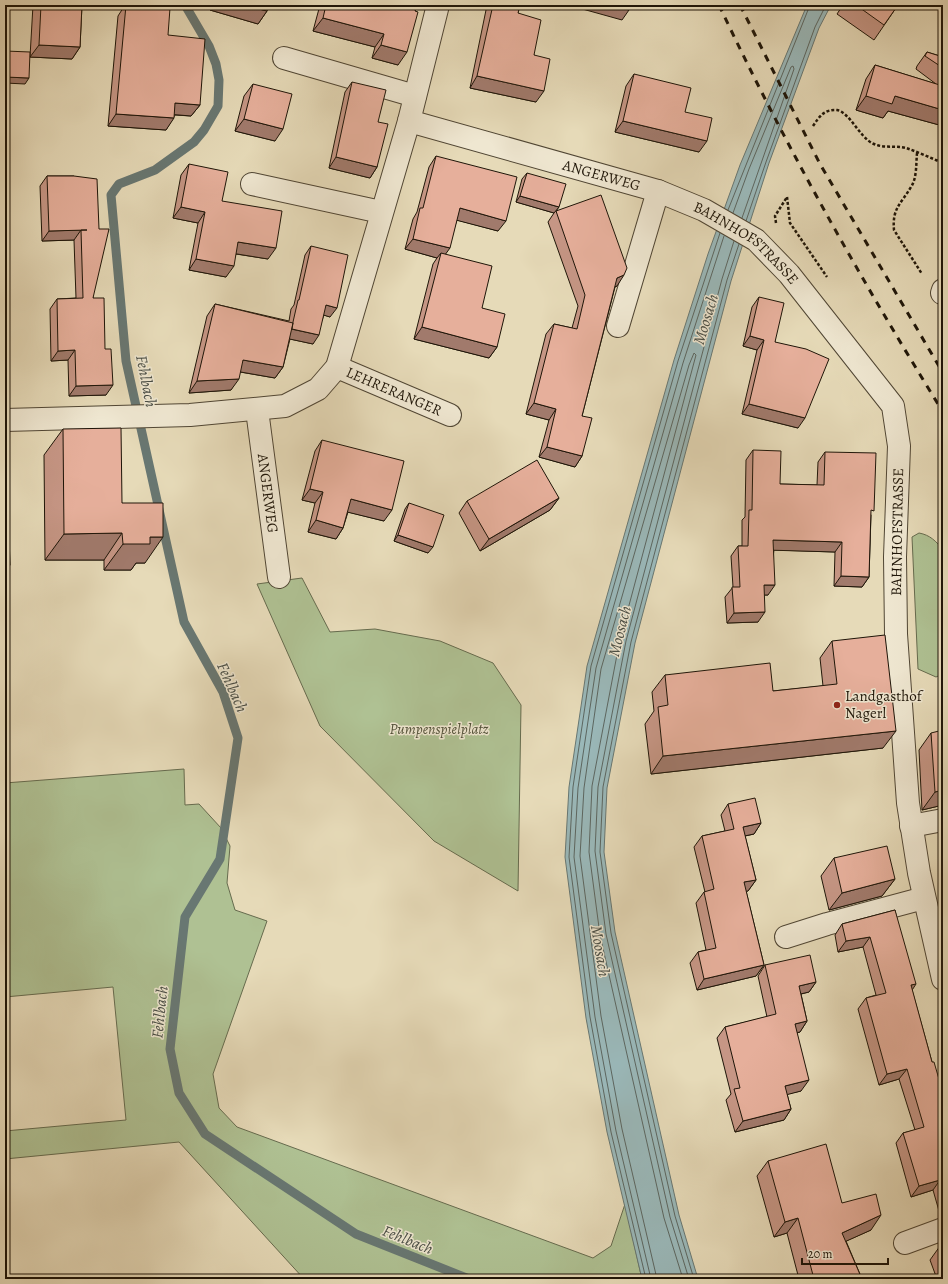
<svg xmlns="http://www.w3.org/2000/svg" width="948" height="1284" viewBox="0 0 948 1284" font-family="Alegreya,serif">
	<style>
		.green { fill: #afc193; stroke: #666b4e }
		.water { fill: #9ab8b9; stroke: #687772 }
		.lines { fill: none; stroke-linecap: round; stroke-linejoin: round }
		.shore { stroke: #5c6660; stroke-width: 1 }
		.stream { stroke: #687772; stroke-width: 9 }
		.minor-casing { stroke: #504634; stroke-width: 24 }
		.path { stroke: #1e1508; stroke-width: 2.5; stroke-dasharray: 3 2; stroke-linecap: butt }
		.minor { stroke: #efe7d1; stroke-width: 22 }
		.rail { stroke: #1e1508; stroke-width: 3; stroke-dasharray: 7 7; stroke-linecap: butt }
		.wall { fill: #c69685; stroke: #1e1508 }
		.shaded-wall { fill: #a17a6c; stroke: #1e1508 }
		.building { fill: #e6af9b; stroke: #1e1508 }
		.poi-dot { fill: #8f2418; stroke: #efe7d1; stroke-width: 1.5 }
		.labels { text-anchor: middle; stroke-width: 3; stroke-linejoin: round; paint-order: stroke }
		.street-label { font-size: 15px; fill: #1e1508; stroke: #efe7d1 }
		.poi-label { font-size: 15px; fill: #1e1508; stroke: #efe7d1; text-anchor: start }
		.park-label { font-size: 15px; font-style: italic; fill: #515139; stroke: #efe7d1 }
		.water-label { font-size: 16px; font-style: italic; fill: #494e46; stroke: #efe7d1 }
	</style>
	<rect width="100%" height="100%" fill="#e6dab8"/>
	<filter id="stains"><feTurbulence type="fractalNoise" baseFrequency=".005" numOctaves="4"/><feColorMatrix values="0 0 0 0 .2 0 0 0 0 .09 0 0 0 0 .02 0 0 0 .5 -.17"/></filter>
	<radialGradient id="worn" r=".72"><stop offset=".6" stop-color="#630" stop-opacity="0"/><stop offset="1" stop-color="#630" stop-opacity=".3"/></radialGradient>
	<path class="green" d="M919,533C930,535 936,541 943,550V674L936,677L918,669L912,537Z
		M302,578L330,632L375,629L440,641L493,663L521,705L518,891L434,841L320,726L257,584Z
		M184,769L185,805L199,804L221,828L230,846L227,883L235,910L267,921L213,1074L219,1108L237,1127L593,1258L611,1246L625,1204L642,1279H304L179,1142L5,1159V1131L126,1120L113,987L5,997V783Z"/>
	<path class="water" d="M807,5H831L819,28L769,163L731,281L635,643L607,788L604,852L615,932L679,1215L698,1279H642L607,1132L586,1018L565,857L569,787L587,666L674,360L708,254L740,165Z"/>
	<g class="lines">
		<path class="shore" d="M728,210L810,5
			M733,213L749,169L791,67L793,66L794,69L742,218
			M746,221L766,162L815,27L826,5
			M646,1279L611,1132L590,1017L569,857L573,787L591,666L678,361L720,233
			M651,1279L616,1131L595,1017L574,857L578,788L596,668L683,363L724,236
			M657,1279L622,1129L601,1016L580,856L584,788L601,669L689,365L694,353L696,355L620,639L592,786L589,852L600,935L664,1218L683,1279
			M689,1279L670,1217L606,934L595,851L598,787L626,641L722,279L734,241
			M694,1279L675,1216L611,933L600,852L603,787L631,642L727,280L739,244"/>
		<path class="stream" d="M185,5L209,46L216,64L219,80L218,106L204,130L194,142L155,170L119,184L111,195L126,361L184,622L223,692L238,738L220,859L185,917L170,1049L179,1093L205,1134L356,1234L469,1279"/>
		<defs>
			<g id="minor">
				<path d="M284,58L415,96"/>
				<path id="s1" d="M409,121L658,191L704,210L756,240L789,274L893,406L899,446L895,557L896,634L908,803L919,873L943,979"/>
				<path d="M252,184L381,212"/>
				<path d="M942,293L943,290"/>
				<path d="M618,326L658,191"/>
				<path id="s2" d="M337,367L450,415"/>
				<path id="s3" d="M257,410L279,577"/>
				<path d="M5,420L190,415L285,406L318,389L337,367L409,121L438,5"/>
				<path d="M911,826L943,820"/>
				<path d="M786,937L827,924L924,898"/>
				<path d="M905,1243L943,1229"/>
			</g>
		</defs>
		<use href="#minor" class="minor-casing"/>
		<path class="path" d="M813,126C819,117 824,109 837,110C849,112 860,137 872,143C883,149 894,145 906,148C918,152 931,158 943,163
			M917,153C916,164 917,178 911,187C901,204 892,208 894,230L922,274
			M787,197L790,223L827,277
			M776,223L775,216L787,197"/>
		<use href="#minor" class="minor"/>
		<path class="rail" d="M719,5C785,145 861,280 943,412
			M740,5L820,164L943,373"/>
	</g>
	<path class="wall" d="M33,5H82L80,47L72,59L30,57Z
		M125,5H137L168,35L200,105L191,116L175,115L166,130L108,126L118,16Z
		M211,5H269L267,11L258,24L210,10Z
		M320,5H417L398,65L372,58L375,47L313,31Z
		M490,5H520L518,13L534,55L536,102L470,88L486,10Z
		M843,5H898L874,40L837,14Z
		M927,52L943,57V126L888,111L883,118L856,110L866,79L875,65L936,84L916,69L917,66Z
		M634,74L685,112L699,152L615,132L626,86Z
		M352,82L378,122L377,167L370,178L329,168L345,92Z
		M253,84L275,141L235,131L244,96Z
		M436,156L498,231L457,220L445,254L482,308L497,347L489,358L414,339L433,264L437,258L405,249L413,219L417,212L429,167Z
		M189,164L222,201L268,259L236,254L226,277L189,270L198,223L173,218L181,175Z
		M527,173L559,207L556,211L617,286L615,287L582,416V456L575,467L539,457L549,420L526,414L546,334L554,324L572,328L578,306L548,222L554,213L516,202L522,179Z
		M47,176H74L93,298L106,395L69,396L68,360L51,361L50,309L57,299L76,298L74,240L42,241L40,186Z
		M311,246L330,317L324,315L313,344L290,339L283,367L275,378L240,372L231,390L189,393L207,316L215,304L289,321L291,309L294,305L305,255Z
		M759,297L775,342L798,428L742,414L757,350L743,346L752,307Z
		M63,429L122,503L145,563H136L131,570H104V560H45L44,455Z
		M322,440L384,521L348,512L343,528L336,539L308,532L315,503L302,500L315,451Z
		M753,450L780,484L817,485L818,462L825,452L871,515L869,577L862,587L834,586L835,552L774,550L768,595H764L758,622L727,623L725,597L733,587L731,556L738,546H742V520L745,517L746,460Z
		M559,498L550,510L480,551L459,513L467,501Z
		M409,503L428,553L394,541L405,509Z
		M832,641L883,748L651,774L645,724L654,711L652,692L665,675L773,691L823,686L820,658Z
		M931,733L943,805L922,810L919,750Z
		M728,804L761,823L754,834L745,836L756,880L748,891H746L764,965L756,976L697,990L690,963L698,952L706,950L696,903L704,892H705L694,847L702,836L725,831L721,815Z
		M834,858L895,879L882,896L829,910L821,876Z
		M895,910L912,990L932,1062L943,1093V1210L939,1211L933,1190L911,1197L896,1143L903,1133L915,1130L899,1079L879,1085L858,1009L866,998L876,995L863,947L838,952L835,935L842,924Z
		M765,965L816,982L809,992L801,994L807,1021L800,1032L797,1033L801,1091L787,1094L791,1109L784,1120L735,1132L726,1100L731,1094L717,1038L725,1027L767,1017L758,976Z
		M768,1161L842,1203L871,1230L846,1241L862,1279H799L787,1233L774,1237L757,1176Z
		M940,1246L943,1254V1279H937L930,1260Z"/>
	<path class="shaded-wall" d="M214,5H243L267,11L258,24L210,10Z
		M568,5H610L629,10L622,20Z
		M323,18L384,34L375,47L313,31Z
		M39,45L80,47L72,59L30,57Z
		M381,45L407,52L398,65L372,58Z
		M477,76L544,91L536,102L470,88Z
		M5,77L29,78L25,84L5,83Z
		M866,96H895L943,110V126L888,111L883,118L856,110Z
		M175,103L200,105L191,116L167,114Z
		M116,114L174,118L166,130L108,126Z
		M244,119L283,129L275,141L235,131Z
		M623,121L707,141L699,152L615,132Z
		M336,157L377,167L370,178L329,168Z
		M520,196L559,207L554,213L516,202Z
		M181,207L205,212L198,223L173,218Z
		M460,208L506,221L498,231L452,219Z
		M81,230L74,240L42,241L49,231Z
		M413,239L450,248L442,259L441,253L437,258L405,249Z
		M238,242L276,248L268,259L231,253Z
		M196,259L234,266L226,277L189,270Z
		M624,275L617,286L609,289L617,278Z
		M326,305L337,308L330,317L320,314Z
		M422,327L497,347L489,358L414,339Z
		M291,329L319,335L313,344L285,338Z
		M750,336L764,340L757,350L743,346Z
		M75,350L68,360L51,361L58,351Z
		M243,360L283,367L275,378L235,371Z
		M239,379L231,390L189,393L197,381Z
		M113,385L106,395L69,396L76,386Z
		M534,403L556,409L549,420L526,414Z
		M749,404L805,418L798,428L742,414Z
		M547,447L582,456L575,467L539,457Z
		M310,489L323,492L315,503L302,500Z
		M559,498L550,510L480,551L489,539Z
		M351,499L392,510L384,521L343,511Z
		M316,520L343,528L336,539L308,532Z
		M122,533L104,560H45L64,534Z
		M398,535L433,547L428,553L394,541Z
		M150,537H163L145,563H136L131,570H104L123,544Z
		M773,540L842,542L835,552L766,550Z
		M5,565H10L6,571H5Z
		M841,576L869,577L862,587L834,586Z
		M764,585H775L768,595H757Z
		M765,612L758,622L727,623L734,613Z
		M896,731L883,748L651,774L663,756Z
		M943,790V805L922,810L935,792Z
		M761,823L754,834L735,838L743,827Z
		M895,879L882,896L829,910L842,893Z
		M756,880L748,891L737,893L744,882Z
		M870,937L863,947L838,952L846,941Z
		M764,965L756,976L697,990L704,979Z
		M816,982L809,992L792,996L799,986Z
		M916,984L909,995L911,985Z
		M807,1021L800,1032L787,1035L795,1024Z
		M907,1069L899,1079L879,1085L887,1074Z
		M809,1080L801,1091L778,1097L785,1086Z
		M791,1109L784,1120L735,1132L743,1121Z
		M940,1180L933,1190L911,1197L919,1186Z
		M943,1205V1210L939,1211Z
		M881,1215L871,1230L831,1248L842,1233Z
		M798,1218L787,1233L774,1237L785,1222Z"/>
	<path class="building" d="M41,5H82L80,47L39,45Z
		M126,5H137L170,8L168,35L205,39L200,105L175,103L174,118L116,114Z
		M243,5H269L267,11Z
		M326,5H417L415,11L418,12L407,52L381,45L384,34L323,18Z
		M493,5H520L518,13L541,20L534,55L550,59L544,91L477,76Z
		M610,5H630L629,10Z
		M856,5H898L884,25Z
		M5,51L30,52L29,78L5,77Z
		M927,52L943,57V68L925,56Z
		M875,65L943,86V110L895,96L892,104L866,96Z
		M634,74L691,88L685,112L712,118L707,141L623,121Z
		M352,82L386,90L378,122L388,124L377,167L336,157Z
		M253,84L292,94L283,129L244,119Z
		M436,156L517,177L506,221L460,208L450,248L413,239L420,208H423Z
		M189,164L228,172L222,201L282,211L276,248L238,242L234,266L196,259L205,212L181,207Z
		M527,173L566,184L559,207L520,196Z
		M47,176H74L97,179L99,229H109L93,298H104L105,349H111L113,385L76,386L75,350L58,351L57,299L83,298L81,230H87L49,231Z
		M601,195L627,268L624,275L617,278L582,416L592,418L582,456L547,447L556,409L534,403L554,324L577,329L585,295L556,211Z
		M311,246L348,255L337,308L326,305L319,335L292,329L293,323V322L298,300H299Z
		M441,253L492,266L482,308L505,314L497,347L422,327Z
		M759,297L784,303L775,342L806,349L829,359L805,418L749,404L764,340L750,336Z
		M215,304L293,323L283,367L243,360L239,379L197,381Z
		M121,428L122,503H163V537H150V544H123L122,533L64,534L63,429Z
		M322,440L404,461L392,510L351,499L343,528L316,520L323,492L310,489Z
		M753,450L781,451L780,484L824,485L825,452L876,453L874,511L871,510L869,577L841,576L842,542L773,540L775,585H764L765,612L734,613L732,587H740L738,546H748L749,510H752Z
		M537,460L559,498L489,539L467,501Z
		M409,503L444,515L433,547L398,535Z
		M5,537H9L10,565H5Z
		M885,635L896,731L663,756L658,707L668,705L665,675L770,663L773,691L837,684L832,641Z
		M943,730V790L935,792L931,733Z
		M755,798L761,823L743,827L756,880L744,882L764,965L704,979L698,952L716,948L704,892L714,889L702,836L734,829L728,804Z
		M887,846L895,879L842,893L834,858Z
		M895,910L916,984L911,985L932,1062H934L943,1093V1190L940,1180L919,1186L903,1133L924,1127L907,1069L887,1074L866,998L886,993L870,937L846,941L842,924Z
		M810,955L816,982L799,986L807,1021L795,1024L809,1080L785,1086L791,1109L743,1121L734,1089L740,1088L725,1027L776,1014L765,965Z
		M826,1144L842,1203L876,1194L881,1215L842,1233L862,1279H814L798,1218L785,1222L768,1161Z
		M943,1245V1254L940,1246Z"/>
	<circle class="poi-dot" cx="837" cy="705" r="4"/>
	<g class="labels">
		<g class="street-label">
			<text dy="5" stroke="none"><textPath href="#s1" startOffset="200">ANGERWEG</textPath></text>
			<text dy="5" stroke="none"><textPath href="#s1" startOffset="362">BAHNHOFSTRASSE</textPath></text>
			<text dy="5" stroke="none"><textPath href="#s2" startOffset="62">LEHRERANGER</textPath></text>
			<text dy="5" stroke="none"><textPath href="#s3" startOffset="84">ANGERWEG</textPath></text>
			<text transform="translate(897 532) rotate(-89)" y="5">BAHNHOFSTRASSE</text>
		</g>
		<g class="poi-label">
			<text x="845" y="701">Landgasthof<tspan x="845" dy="17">Nagerl</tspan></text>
		</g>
		<g class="park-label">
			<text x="439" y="734">Pumpenspielplatz</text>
		</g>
		<g class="water-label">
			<text transform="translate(705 319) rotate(-73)" y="6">Moosach</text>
			<text transform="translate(147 381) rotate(79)" y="6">Fehlbach</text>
			<text transform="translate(619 631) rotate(-76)" y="6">Moosach</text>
			<text transform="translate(233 687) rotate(66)" y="6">Fehlbach</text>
			<text transform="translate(601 951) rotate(81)" y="6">Moosach</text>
			<text transform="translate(159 1012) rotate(-84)" y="6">Fehlbach</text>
			<text transform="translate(408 1239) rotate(22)" y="6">Fehlbach</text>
		</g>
	</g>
	<rect width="948" height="1284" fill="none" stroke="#e6dab8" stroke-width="20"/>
	<rect x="6" y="6" width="936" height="1272" fill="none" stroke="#1e1508" stroke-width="2"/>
	<rect x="10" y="10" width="928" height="1264" fill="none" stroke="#1e1508"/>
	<path d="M802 1258v6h86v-6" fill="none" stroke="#1e1508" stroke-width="2"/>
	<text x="808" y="1258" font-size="12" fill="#1e1508" stroke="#efe7d1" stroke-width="3" paint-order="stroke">20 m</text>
	<rect width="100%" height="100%" filter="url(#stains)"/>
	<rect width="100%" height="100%" fill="url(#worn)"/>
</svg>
